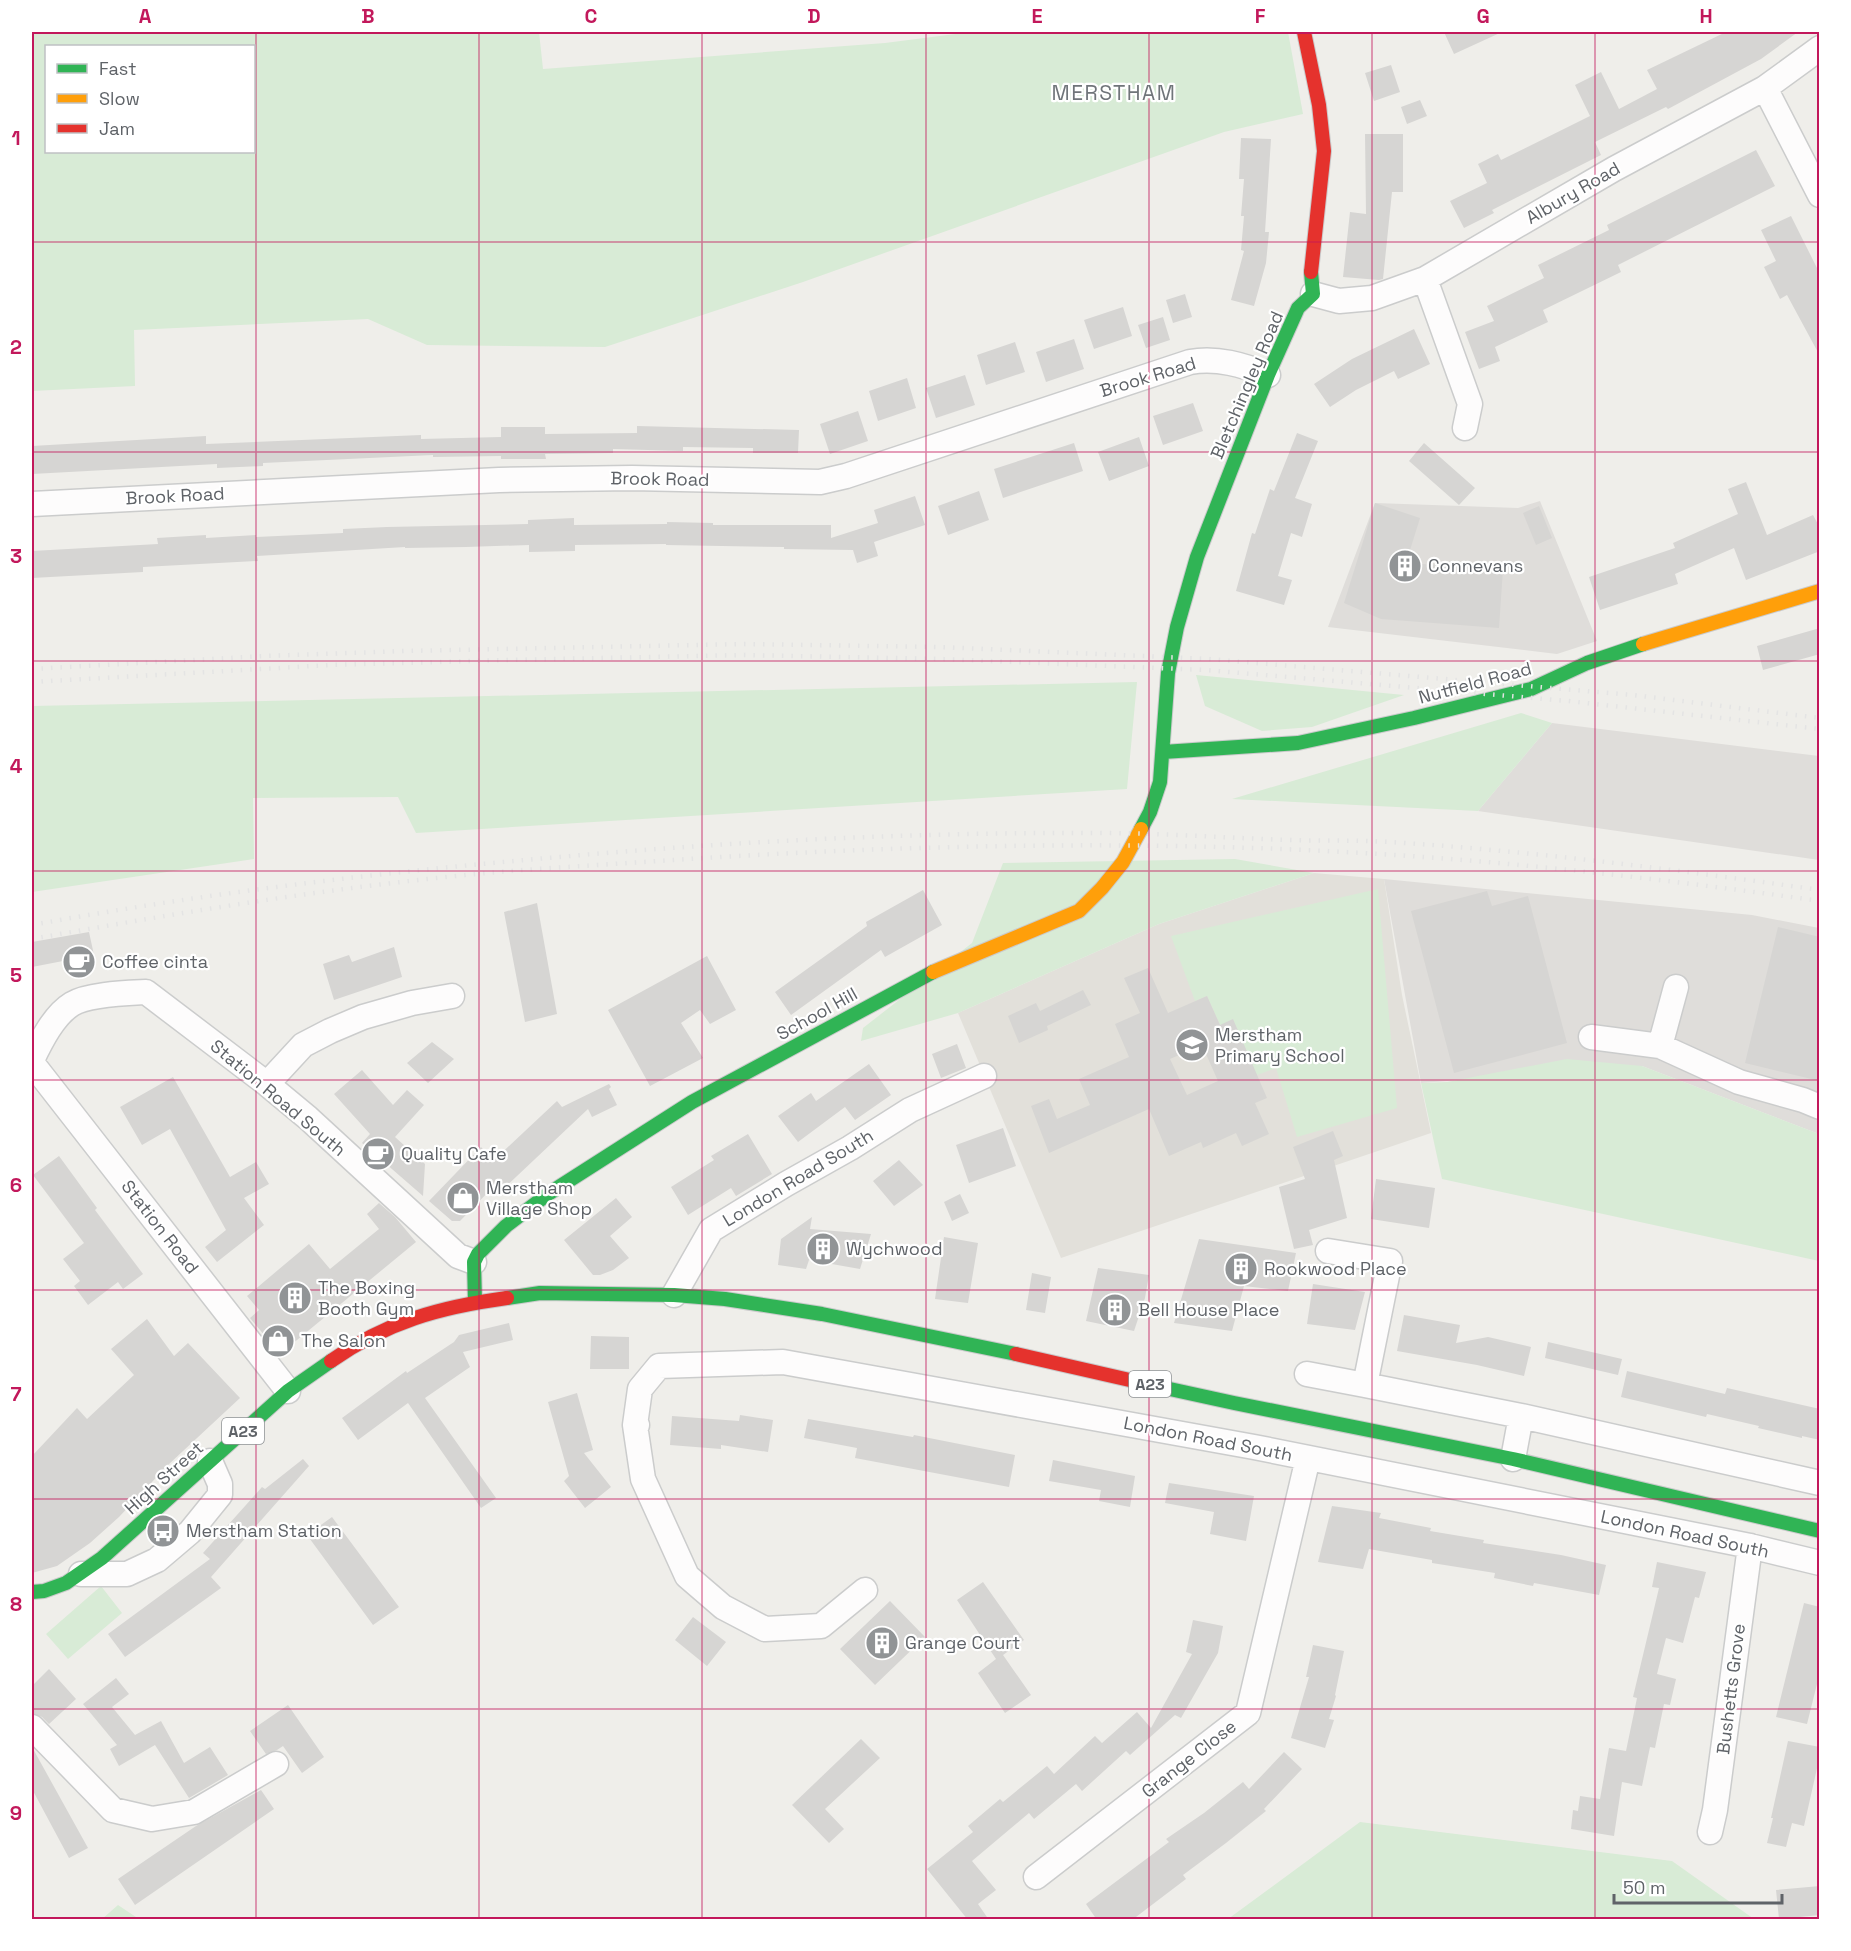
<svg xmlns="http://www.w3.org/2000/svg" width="1851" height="1951" viewBox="0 0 1851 1951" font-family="'Space Grotesk',sans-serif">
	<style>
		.industrial { fill: #dfddda }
		.education { fill: #e2e0da }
		.green { fill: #d8ebd6; fill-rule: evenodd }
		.building { fill: #d6d5d3; fill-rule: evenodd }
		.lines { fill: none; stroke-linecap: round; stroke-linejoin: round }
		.street-casing { stroke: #cbcccc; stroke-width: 27 }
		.fast-casing { stroke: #cacacb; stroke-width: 16 }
		.slow-casing { stroke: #cacacb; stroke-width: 16 }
		.jam-casing { stroke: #cacacb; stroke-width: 16 }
		.street { stroke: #fdfcfc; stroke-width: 24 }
		.fast { stroke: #30b455; stroke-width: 14 }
		.slow { stroke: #ff9f0a; stroke-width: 14 }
		.jam { stroke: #e5322d; stroke-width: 14 }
		.rail { stroke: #e4e4e4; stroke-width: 4.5; stroke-dasharray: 1.5 8; stroke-linecap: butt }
		.grid { fill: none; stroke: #c2185b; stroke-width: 1.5; stroke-opacity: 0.55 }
		.labels { text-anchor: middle; stroke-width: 4.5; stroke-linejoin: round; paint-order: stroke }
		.shield { fill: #fff; stroke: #8f9295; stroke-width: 1.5 }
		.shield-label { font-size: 16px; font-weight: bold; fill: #5f6368 }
		.street-label { font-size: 18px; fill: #5f6368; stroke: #fff }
		.poi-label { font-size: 18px; fill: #5f6368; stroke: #fff; text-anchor: start }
		.quarter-label { font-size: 21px; letter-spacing: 1.5px; fill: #70757a; stroke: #fff }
		.neatline { fill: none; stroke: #c2185b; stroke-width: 2 }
		.grid-label { font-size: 20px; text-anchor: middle; font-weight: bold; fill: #c2185b }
	</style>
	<rect width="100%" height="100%" fill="#efeeea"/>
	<path class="industrial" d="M1540,501L1597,641L1557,654L1328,627L1375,503L1518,508Z
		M1552,723L1819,756V860L1478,811Z
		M1384,879L1752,915L1819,928V1134L1642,1066L1421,1083Z"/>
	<path class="education" d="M1314,873L1384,879L1402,995L1431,1133L1061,1258L958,1013L1159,924Z"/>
	<path class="green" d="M32,32H539L543,69L885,43L971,32H1288L1303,114L1224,132L803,282L605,347L427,345L368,319L134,330L135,386L32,391ZM46,46H254V152H46Z
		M1196,675L1404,695L1312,727L1262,731L1205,706Z
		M1137,682L1127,789L416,833L398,797L253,798L254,859L32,892V706Z
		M1521,713L1552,723L1478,811L1232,799Z
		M1235,859L1314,873L1159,924L958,1013L861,1041L863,1028L972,943L1003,863Z
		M1378,889L1397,1108L1297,1137L1276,1068L1257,1075L1220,1025L1207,996L1195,1001L1171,936Z
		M1567,1059L1642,1066L1819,1134V1261L1442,1179L1421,1083L1447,1082Z
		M101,1586L122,1613L68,1659L46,1634Z
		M1360,1822L1672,1861L1754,1919H1228Z
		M118,1905L139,1919H102Z"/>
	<path class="building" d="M1444,32H1502L1454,54Z
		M1726,32H1798L1761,59L1668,109L1666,107L1595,142L1601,155L1492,210L1494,213L1464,228L1450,201L1487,183L1478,164L1498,154L1501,160L1590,116L1575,85L1601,72L1619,109L1657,89L1647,70Z
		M1391,65L1400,92L1374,101L1365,73Z
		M1420,100L1427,116L1407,124L1401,107Z
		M1365,134H1403V192H1392L1383,279L1379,280L1343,277L1350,212L1366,214Z
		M1241,138L1271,139L1265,232H1269L1266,263L1254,306L1231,300L1244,251L1241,250L1244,216H1241L1244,179H1239Z
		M1756,150L1775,186L1618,265L1621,272L1543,310L1548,322L1495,347L1500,361L1479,369L1465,332L1494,321L1487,306L1544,278L1538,265L1609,230L1607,225Z
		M1791,216L1820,274V356L1787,295L1780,299L1764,267L1776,261L1761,230Z
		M1185,294L1192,317L1173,323L1166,300Z
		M1123,307L1132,336L1094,349L1084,320Z
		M1163,317L1170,340L1146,348L1138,325Z
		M1414,329L1430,364L1398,379L1394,371L1356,390L1330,407L1314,384L1352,359Z
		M1074,339L1084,369L1046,382L1036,352Z
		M1015,342L1025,372L986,385L977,355Z
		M965,375L975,405L936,418L926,388Z
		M907,378L916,408L878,421L869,391Z
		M1193,403L1203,431L1163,445L1153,416Z
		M858,411L868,441L830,454L820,424Z
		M637,426L799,430L798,453H753V448L683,447V451L613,449V453L545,454L546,459H501V456L433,457V455L263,463V466L217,468V464L32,474V446L206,436V444L421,435V439L501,437V427H545V434L637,433Z
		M1297,433L1318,441L1295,498L1312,504L1302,537L1291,533L1278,576L1292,580L1284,605L1236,591L1252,533L1255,534L1270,489L1274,491Z
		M1139,437L1149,466L1109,481L1098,452Z
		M1074,443L1083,471L1003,498L994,469Z
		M1424,443L1475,488L1459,505L1409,461Z
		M1746,482L1767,535L1813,515L1820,528V551L1746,580L1734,548L1675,574L1678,584L1600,610L1589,577L1675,548L1673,543L1738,514L1728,489Z
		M979,491L989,520L948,535L938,506Z
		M915,496L925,525L874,542L878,556L857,563L853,550L784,549V547L666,545V544L575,545V551L529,552V545L466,547L405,548V547L257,556L258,561L143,567V572L32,578V551L158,544L157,538L206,535V538L256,535V537L343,533V529L387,527L528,524V520L574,518V525L667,524V522L713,523V525H831V538L878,523L874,510Z
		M1375,503L1420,518L1406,563L1503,569L1499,628L1381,619L1344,603Z
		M1539,506L1552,538L1536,545L1523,513Z
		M1820,628V654L1763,670L1757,646Z
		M923,890L942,925L885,957L881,950L791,1015L775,992L867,926L866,922Z
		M1487,891L1492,906L1528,896L1567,1043L1454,1073L1411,911Z
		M537,903L557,1014L525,1022L504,912Z
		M1778,927L1820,937V1081L1745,1063Z
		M89,932L94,955L32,967V942Z
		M394,947L402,977L334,1000L323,964L349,955L352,962Z
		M707,956L736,1010L710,1024L700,1010L681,1023L703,1058L650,1086L608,1010Z
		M1148,968L1168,1013L1207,996L1220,1025L1233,1019L1267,1098L1255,1103L1269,1134L1242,1146L1236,1133L1203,1148L1201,1142L1169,1156L1149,1109L1049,1153L1031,1106L1049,1099L1057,1119L1090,1105L1079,1079L1129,1057L1115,1024L1140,1013L1124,978ZM1202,1045L1218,1081L1187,1095L1170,1059Z
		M1083,990L1091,1005L1047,1026L1048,1030L1019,1043L1008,1016L1036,1003L1040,1011Z
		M432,1042L454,1059L428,1083L407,1063Z
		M957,1044L966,1068L941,1078L932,1054Z
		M869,1064L891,1095L855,1120L845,1107L798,1142L778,1116L811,1093L816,1101Z
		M362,1070L393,1105L407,1090L424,1105L395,1137L425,1164L423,1196L362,1143L370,1134L334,1094Z
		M173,1077L230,1177L256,1162L269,1184L244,1198L264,1225L217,1262L205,1247L226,1230L170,1129L142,1145L120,1107Z
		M609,1084L611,1087L609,1089L617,1105L592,1117L588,1109L501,1191L496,1184L460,1221H452L429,1201L481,1147L493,1161L557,1101L562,1107Z
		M1003,1128L1016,1166L969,1183L956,1145Z
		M1333,1131L1343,1156L1334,1160L1347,1218L1309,1230L1313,1245L1294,1249L1279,1187L1305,1179L1293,1147Z
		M748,1134L772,1174L736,1196L731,1188L688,1215L671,1187L714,1160L711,1156Z
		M59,1156L97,1208L95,1210L143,1274L123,1289L118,1282L88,1305L74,1286L80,1281L63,1259L84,1243L33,1175Z
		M899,1160L923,1185L894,1206L873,1181Z
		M1376,1179L1435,1188L1429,1228L1371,1219Z
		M960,1194L969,1213L952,1221L944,1202Z
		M616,1198L632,1217L610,1236L629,1258L613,1270L600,1275H593L564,1240Z
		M379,1203L395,1217L416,1242L280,1354L250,1318L259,1310L247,1296L309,1244L330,1269L379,1229L367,1214Z
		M812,1217L810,1229L871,1234L860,1269L809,1260L806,1269L778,1265L781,1239Z
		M944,1237L978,1243L968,1303L935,1299Z
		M1199,1239L1296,1253L1288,1291L1244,1286L1232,1331L1174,1323Z
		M1098,1268L1149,1275L1145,1298L1134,1331L1086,1321Z
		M1032,1273L1051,1277L1045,1313L1026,1310Z
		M1313,1284L1365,1292L1355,1330L1307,1324Z
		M1404,1315L1460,1325L1456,1343L1488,1337L1531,1347L1524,1376L1477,1365L1397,1351Z
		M147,1319L174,1356L188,1343L240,1398L168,1465L119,1517L90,1543L57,1566L32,1573V1456L77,1408L87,1419L134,1375L111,1349Z
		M509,1323L513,1340L463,1352L470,1367L425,1398L496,1498L481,1508L408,1403L358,1440L342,1418L406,1371L407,1373L454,1342L459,1335Z
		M591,1336L629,1337V1369H590Z
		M1548,1342L1622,1359L1618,1375L1545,1358Z
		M1627,1371L1725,1394L1727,1388L1820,1409V1440L1802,1436V1438L1758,1428L1759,1426L1707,1414L1706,1417L1621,1397Z
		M577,1393L593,1450L584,1453L611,1487L585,1508L564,1481L569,1476L548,1402Z
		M740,1415L773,1420L768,1452L721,1445V1449L670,1445L672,1416L739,1421Z
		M808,1419L913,1437L914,1435L1015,1455L1009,1487L855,1458L857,1448L804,1438Z
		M303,1459L309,1466L211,1577L221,1588L125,1657L108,1634L210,1559L203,1553L262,1487L265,1489Z
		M1053,1460L1135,1476L1130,1507L1099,1501L1101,1490L1049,1481Z
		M1169,1483L1254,1496L1246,1541L1210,1534L1214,1512L1165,1503Z
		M1332,1506L1381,1513L1379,1518L1431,1528L1430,1531L1484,1540L1483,1543L1561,1555L1606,1565L1599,1595L1534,1583L1533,1586L1494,1578L1495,1573L1432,1563V1560L1369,1549L1363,1569L1318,1562Z
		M332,1517L399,1607L373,1625L307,1535Z
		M1657,1562L1706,1572L1699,1598L1695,1597L1683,1643L1666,1638L1657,1674L1676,1679L1670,1705L1664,1704L1655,1748L1650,1747L1642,1786L1622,1782L1614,1836L1571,1829L1573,1810L1578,1811L1580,1796L1600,1799L1609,1748L1626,1751L1637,1698L1633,1697L1659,1588L1652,1587Z
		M983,1582L1024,1640L1003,1655L1031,1695L1005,1713L978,1673L996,1659L957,1600Z
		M890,1601L925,1637L875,1685L840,1649Z
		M1804,1603L1820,1607V1672L1807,1724L1776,1717Z
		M693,1617L726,1642L707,1666L675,1640Z
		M1193,1620L1223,1626L1218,1653L1181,1718L1175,1715L1130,1755L1126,1751L1082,1791L1076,1784L1034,1819L1029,1813L972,1861L996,1890L978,1904L989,1920H968L927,1869L973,1832L968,1826L1000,1799L1003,1802L1047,1766L1054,1774L1095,1736L1102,1743L1137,1712L1151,1728L1192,1654L1186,1652Z
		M1313,1645L1344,1651L1335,1695L1336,1696L1329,1719L1334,1720L1325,1748L1291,1738L1309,1677H1306Z
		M49,1669L76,1699L49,1724L42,1717L32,1713V1686Z
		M116,1678L129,1694L112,1707L135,1735L161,1721L184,1763L210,1747L228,1775L189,1798L155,1745L119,1766L110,1749L117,1745L83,1704Z
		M288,1705L324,1757L302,1773L283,1746L277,1750L266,1754L250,1731Z
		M861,1739L880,1758L825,1809L844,1829L829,1843L792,1805Z
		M1788,1741L1820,1747V1755L1804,1826L1792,1823L1786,1847L1767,1843L1773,1818H1771Z
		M32,1747L88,1848L69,1858L32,1789Z
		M1284,1752L1302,1769L1264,1809L1266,1811L1226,1843L1183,1875L1186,1879L1132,1920H1097L1086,1904L1169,1842L1166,1839L1204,1813L1243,1782L1249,1789Z
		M261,1790L274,1809L135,1905L118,1879L196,1826Z
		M1820,1886V1915L1779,1919L1776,1890Z"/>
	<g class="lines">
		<defs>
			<path id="street" d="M1765,88L1820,195
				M1425,279L1470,404L1465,428
				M1313,294L1339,301L1372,298L1425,279L1614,169L1765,88L1820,48
				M32,504L499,480L632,478L820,482L846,476L1190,362C1217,357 1243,365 1268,375
				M1591,1037L1660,1046L1739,1082L1803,1100L1820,1107
				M1660,1046L1676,987
				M32,1060C41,1041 54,1015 72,1004C88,994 127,993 146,992L267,1084L308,1118L458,1256L474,1262
				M32,1063L288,1391
				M267,1084L303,1045L330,1031L363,1017L412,1003L452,996
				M1328,1251L1390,1261L1365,1385L1521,1416
				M674,1295L711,1230L786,1184L850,1148L910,1110L984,1076
				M1307,1374L1365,1385
				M635,1425L643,1479L687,1576L723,1607L765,1629L821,1626L865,1590
				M637,1425H635L640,1389L659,1366L783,1362L1254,1447L1750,1546L1820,1563
				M1513,1459L1521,1416L1820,1483
				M81,1574H127L157,1560L190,1532L220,1495V1484L210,1461
				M32,1727L113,1810L152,1819L194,1812L276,1764
				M1710,1832L1715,1810L1750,1546
				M1036,1877L1248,1713L1308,1458"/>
			<path id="fast" d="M1163,752L1298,743L1414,718L1531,689L1587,663L1643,644
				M1141,829L1150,812L1160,782L1168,673L1177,627L1197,557L1268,375L1298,308L1313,294L1311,272
				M507,1298L540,1293L674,1295L725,1299L822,1314L1016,1354
				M475,1302L474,1262L478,1254L506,1226L548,1194L692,1102L933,972
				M1156,1386L1234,1403L1513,1459L1820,1531
				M32,1592L44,1591L66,1583L102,1558L288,1391L331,1361"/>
			<path id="slow" d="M1643,644L1820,591
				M933,972L1079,911L1102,888L1123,862L1141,829"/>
			<path id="jam" d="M1304,32L1319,105L1324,151L1311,272
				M1016,1354L1156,1386
				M331,1361C386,1322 440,1307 507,1298"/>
		</defs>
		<use href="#street" class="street-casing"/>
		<use href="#fast" class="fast-casing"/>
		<use href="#slow" class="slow-casing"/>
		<use href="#jam" class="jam-casing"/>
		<use href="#street" class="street"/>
		<use href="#fast" class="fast"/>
		<use href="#slow" class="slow"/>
		<use href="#jam" class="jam"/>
		<path class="rail" d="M32,669L265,656L404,651L744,644L940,647L1209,659L1633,695L1820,718
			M32,682L331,665L508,660L744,655L941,659L1206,670L1568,701L1820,729
			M32,925C206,893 383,872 559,857C739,841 920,832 1100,833C1164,833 1226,838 1290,840C1323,841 1356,840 1389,842C1533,851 1677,870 1820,890
			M32,939C183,912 334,887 487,873C544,868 601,865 658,861C880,846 1103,840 1326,851C1491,859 1656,878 1820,901"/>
	</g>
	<path class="grid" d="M256,32V1920M479,32V1920M702,32V1920M926,32V1920M1149,32V1920M1372,32V1920M1595,32V1920M32,242H1820M32,452H1820M32,661H1820M32,871H1820M32,1080H1820M32,1290H1820M32,1499H1820M32,1709H1820"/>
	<defs>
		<symbol id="building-disc" viewBox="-11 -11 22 22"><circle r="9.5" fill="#919496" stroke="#fff"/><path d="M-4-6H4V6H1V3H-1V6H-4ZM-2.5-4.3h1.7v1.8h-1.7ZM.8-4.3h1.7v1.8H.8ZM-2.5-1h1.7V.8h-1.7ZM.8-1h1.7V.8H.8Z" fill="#fff"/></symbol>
		<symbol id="cafe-disc" viewBox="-11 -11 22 22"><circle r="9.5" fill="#919496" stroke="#fff"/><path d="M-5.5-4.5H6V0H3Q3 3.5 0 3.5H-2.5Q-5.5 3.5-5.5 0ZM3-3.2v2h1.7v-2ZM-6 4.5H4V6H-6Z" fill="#fff"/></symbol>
		<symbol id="school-disc" viewBox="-11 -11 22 22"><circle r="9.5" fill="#919496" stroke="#fff"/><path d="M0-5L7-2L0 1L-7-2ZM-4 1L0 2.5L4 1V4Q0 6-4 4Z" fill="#fff"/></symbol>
		<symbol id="shop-disc" viewBox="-11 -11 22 22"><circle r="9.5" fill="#919496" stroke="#fff"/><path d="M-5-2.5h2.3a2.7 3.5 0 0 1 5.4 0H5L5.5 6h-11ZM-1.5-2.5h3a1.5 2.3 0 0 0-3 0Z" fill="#fff"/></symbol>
		<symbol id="bus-disc" viewBox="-11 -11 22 22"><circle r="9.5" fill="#919496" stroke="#fff"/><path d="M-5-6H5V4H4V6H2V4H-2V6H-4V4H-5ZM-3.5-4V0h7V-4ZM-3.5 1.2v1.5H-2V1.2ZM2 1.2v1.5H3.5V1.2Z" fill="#fff"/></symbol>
	</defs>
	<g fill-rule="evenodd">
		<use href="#building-disc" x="1386" y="547" width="38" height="38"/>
		<use href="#cafe-disc" x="60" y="943" width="38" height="38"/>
		<use href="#school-disc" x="1173" y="1026" width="38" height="38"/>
		<use href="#cafe-disc" x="359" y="1135" width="38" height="38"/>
		<use href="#shop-disc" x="444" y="1179" width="38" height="38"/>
		<use href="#building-disc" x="804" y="1230" width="38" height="38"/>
		<use href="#building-disc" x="1222" y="1250" width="38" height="38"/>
		<use href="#building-disc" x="276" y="1279" width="38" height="38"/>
		<use href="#building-disc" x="1096" y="1291" width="38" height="38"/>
		<use href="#shop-disc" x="259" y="1322" width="38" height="38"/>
		<use href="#bus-disc" x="144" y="1512" width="38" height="38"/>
		<use href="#building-disc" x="863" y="1624" width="38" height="38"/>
	</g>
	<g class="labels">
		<g class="shield">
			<rect x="1129" y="1371" width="42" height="26" rx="4.5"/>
			<rect x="222" y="1418" width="42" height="26" rx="4.5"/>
		</g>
		<g class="shield-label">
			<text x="1150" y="1390">A23</text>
			<text x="243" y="1437">A23</text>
		</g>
		<g class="street-label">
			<text transform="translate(1573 193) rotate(-30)" y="6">Albury Road</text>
			<text transform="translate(1148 377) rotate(-17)" y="6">Brook Road</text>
			<text transform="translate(1247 385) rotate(-67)" y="6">Bletchingley Road</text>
			<text transform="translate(660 479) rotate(1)" y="6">Brook Road</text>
			<text transform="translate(175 496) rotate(-3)" y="6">Brook Road</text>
			<text transform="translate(1475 683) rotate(-15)" y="6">Nutfield Road</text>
			<text transform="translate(817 1014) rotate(-29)" y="6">School Hill</text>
			<text transform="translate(278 1098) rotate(40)" y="6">Station Road South</text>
			<text transform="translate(798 1178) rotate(-31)" y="6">London Road South</text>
			<text transform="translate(160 1227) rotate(52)" y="6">Station Road</text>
			<text transform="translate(1208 1439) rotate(11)" y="6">London Road South</text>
			<text transform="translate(164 1478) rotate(-42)" y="6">High Street</text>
			<text transform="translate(1685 1534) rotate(12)" y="6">London Road South</text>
			<text transform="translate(1731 1689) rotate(-83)" y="6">Bushetts Grove</text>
			<text transform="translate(1189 1759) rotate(-38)" y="6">Grange Close</text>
		</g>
		<g class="poi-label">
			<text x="1428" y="572">Connevans</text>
			<text x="102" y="968">Coffee cinta</text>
			<text x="1215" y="1041">Merstham<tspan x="1215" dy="21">Primary School</tspan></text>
			<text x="401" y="1160">Quality Cafe</text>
			<text x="486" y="1194">Merstham<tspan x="486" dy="21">Village Shop</tspan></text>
			<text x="846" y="1255">Wychwood</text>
			<text x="1264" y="1275">Rookwood Place</text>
			<text x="318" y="1294">The Boxing<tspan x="318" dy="21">Booth Gym</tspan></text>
			<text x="1138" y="1316">Bell House Place</text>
			<text x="301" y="1347">The Salon</text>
			<text x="186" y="1537">Merstham Station</text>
			<text x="905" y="1649">Grange Court</text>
		</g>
		<g class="quarter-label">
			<text x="1114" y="100">MERSTHAM</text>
		</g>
	</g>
	<rect width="1851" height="1951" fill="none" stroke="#ffffff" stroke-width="66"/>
	<rect x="45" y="45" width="210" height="108" fill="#ffffff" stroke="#bfc1c3" stroke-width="1.5"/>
	<rect x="57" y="64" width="30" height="9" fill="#30b455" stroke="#bfc1c3" stroke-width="1.5"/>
	<text x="99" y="75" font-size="18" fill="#5f6368">Fast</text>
	<rect x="57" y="94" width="30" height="9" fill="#ff9f0a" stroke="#bfc1c3" stroke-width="1.5"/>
	<text x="99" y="105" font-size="18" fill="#5f6368">Slow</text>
	<rect x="57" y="124" width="30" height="9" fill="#e5322d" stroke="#bfc1c3" stroke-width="1.5"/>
	<text x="99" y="135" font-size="18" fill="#5f6368">Jam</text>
	<path d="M1614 1894v9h168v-9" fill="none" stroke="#5f6368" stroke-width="3"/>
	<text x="1623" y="1894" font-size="18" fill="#5f6368" stroke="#ffffff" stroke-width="4.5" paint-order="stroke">50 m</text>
	<rect x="33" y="33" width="1785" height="1885" class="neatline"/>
	<g class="grid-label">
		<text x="145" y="23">A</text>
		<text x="368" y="23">B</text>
		<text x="591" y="23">C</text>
		<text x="814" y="23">D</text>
		<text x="1037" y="23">E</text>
		<text x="1260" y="23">F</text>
		<text x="1483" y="23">G</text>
		<text x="1706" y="23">H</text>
		<text x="16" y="145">1</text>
		<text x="16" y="354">2</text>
		<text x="16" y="563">3</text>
		<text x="16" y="773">4</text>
		<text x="16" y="982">5</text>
		<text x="16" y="1192">6</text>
		<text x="16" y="1401">7</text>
		<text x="16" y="1611">8</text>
		<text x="16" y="1820">9</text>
	</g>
</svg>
